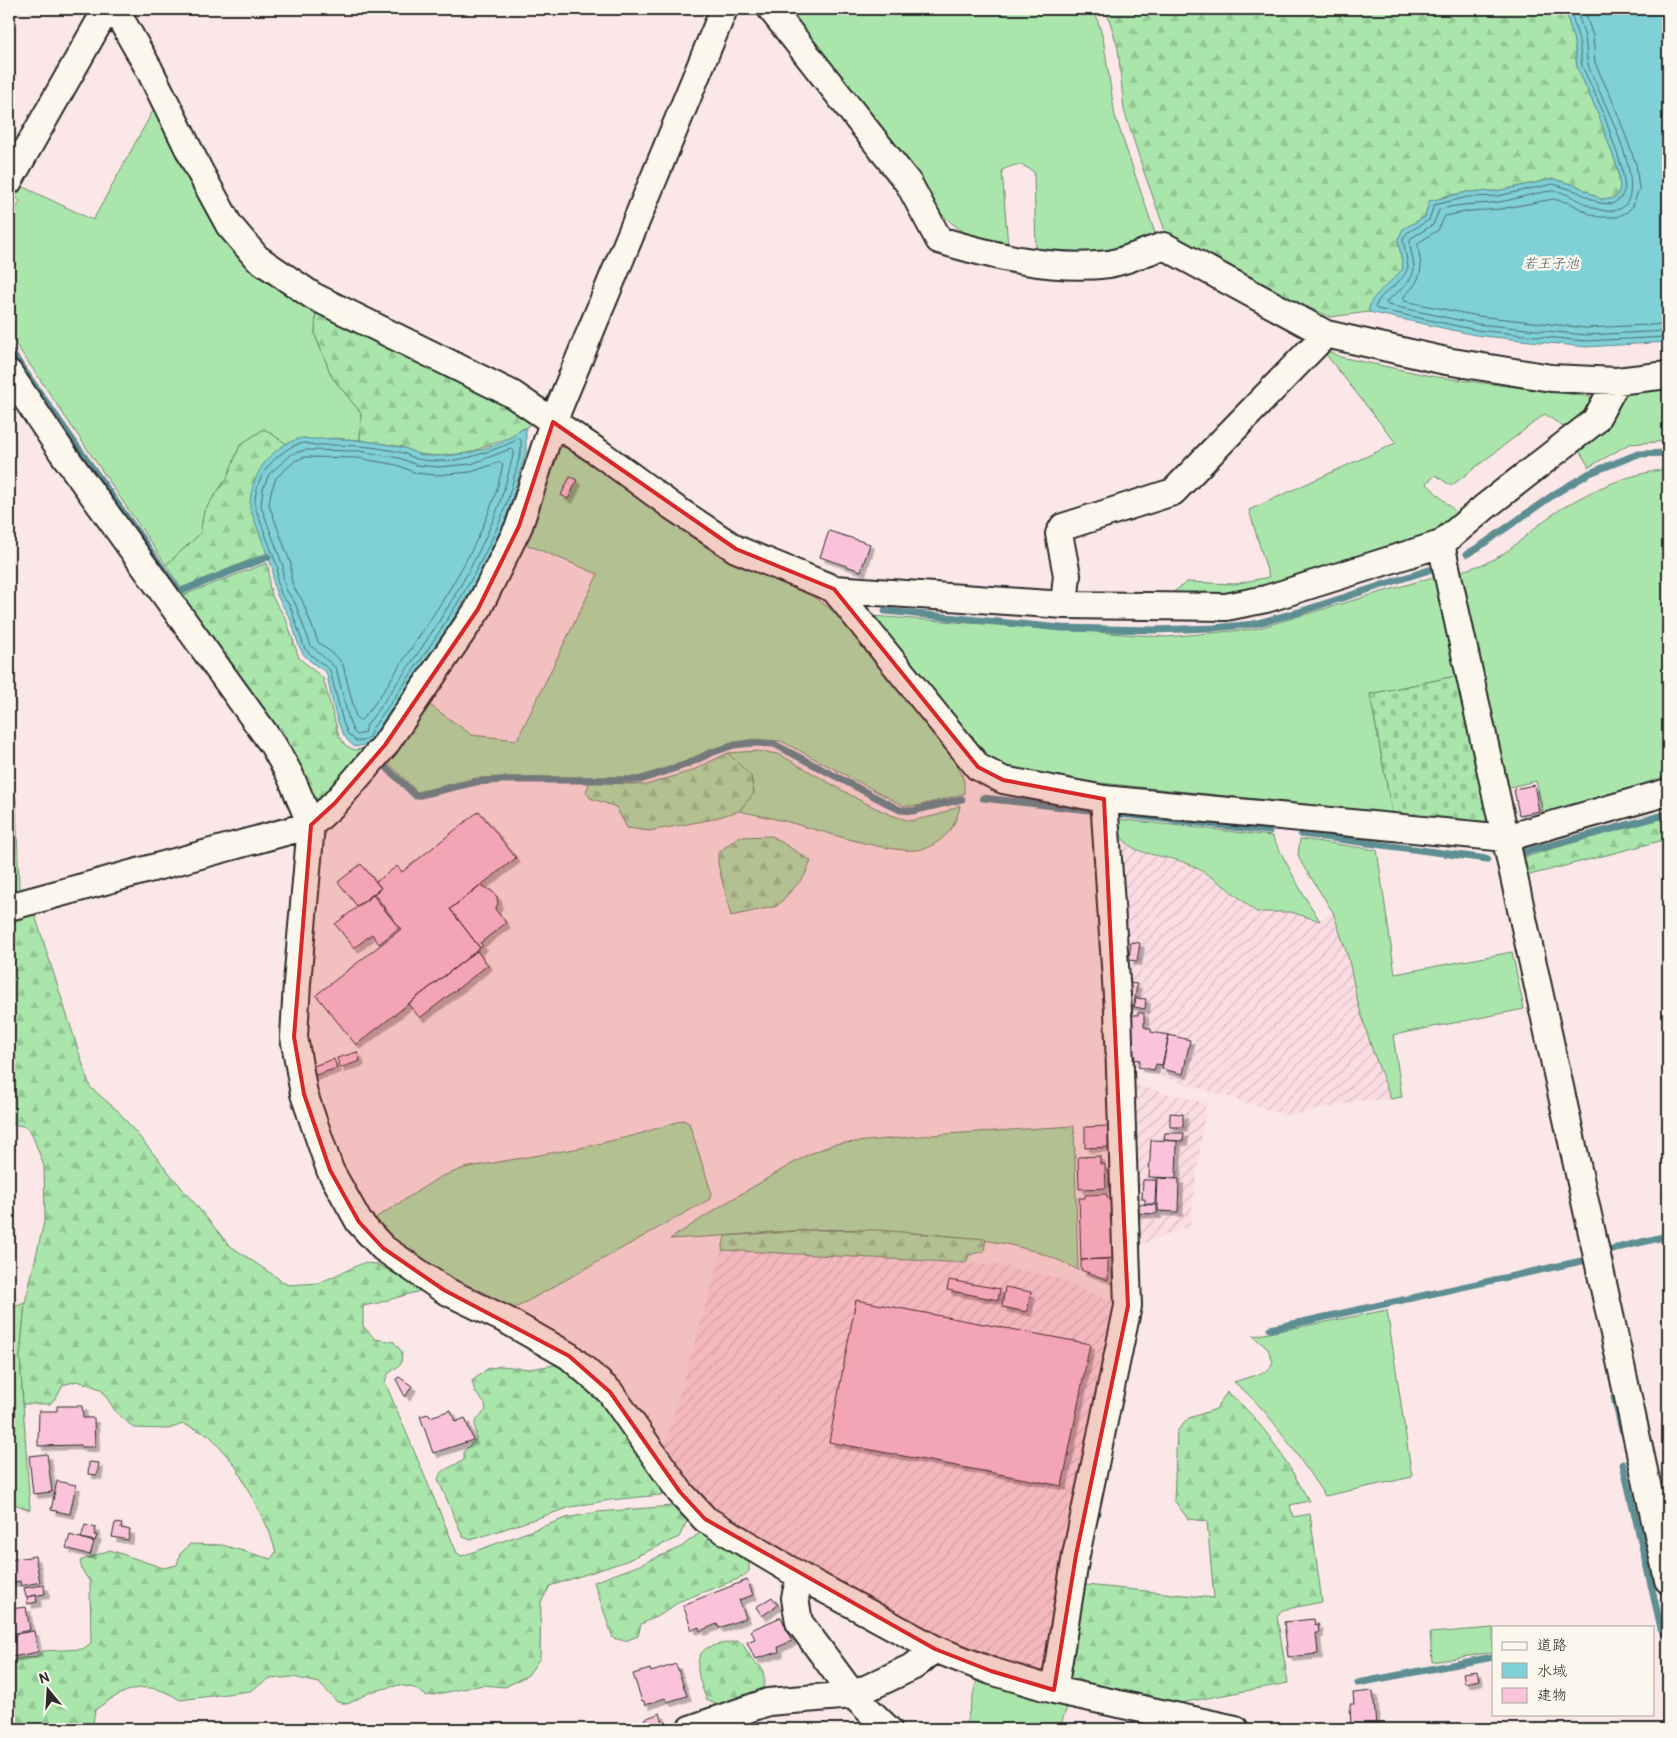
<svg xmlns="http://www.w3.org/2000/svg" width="1677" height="1738" viewBox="0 0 1677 1738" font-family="Pangolin,'Klee One',sans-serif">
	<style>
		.industrial { fill: url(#industrial-furrows) }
		.grass { fill: #aae6ac; stroke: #6a886c }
		.forest { fill: url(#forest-firs); stroke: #6a886c }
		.cemetery { fill: url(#cemetery-stones); stroke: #6a886c }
		.water { fill: #7fd0d7; stroke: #5d8e92 }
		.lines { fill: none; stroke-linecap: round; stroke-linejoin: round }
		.shore { stroke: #4d6d70; stroke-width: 1 }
		.stream { stroke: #5d8e92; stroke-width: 7 }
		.building { fill: #fbc3da; stroke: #2b2b2b; filter: url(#shadow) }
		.minor-casing { stroke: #2b2b2b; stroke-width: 30 }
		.minor { stroke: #fbf7ec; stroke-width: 26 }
		.marked { fill: #d62828; fill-opacity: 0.2; stroke: #d62828; stroke-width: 4; stroke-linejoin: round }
		.labels { text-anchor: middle; stroke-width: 5; stroke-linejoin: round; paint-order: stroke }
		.water-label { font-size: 14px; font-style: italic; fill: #445d5f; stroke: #fbf7ec }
	</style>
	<defs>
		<pattern id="industrial-furrows" width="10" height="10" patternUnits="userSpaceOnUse" patternTransform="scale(1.25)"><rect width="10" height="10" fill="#fbdce3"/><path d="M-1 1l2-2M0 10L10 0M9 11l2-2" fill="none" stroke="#d7bdc3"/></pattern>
		<pattern id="forest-firs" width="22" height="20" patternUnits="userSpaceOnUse" patternTransform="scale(1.25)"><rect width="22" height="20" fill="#aae6ac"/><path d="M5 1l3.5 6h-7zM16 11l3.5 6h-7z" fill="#92c594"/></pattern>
		<pattern id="cemetery-stones" width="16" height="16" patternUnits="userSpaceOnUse" patternTransform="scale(1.25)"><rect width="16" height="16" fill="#aae6ac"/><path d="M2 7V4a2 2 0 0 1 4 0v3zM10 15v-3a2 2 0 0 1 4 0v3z" fill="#92c594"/></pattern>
		<filter id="shadow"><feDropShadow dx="4.5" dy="4.5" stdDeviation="0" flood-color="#0004"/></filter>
	</defs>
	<rect width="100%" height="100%" fill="#fbe7e7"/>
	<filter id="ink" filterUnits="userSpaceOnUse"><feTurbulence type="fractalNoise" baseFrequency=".02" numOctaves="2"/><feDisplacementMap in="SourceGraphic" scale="10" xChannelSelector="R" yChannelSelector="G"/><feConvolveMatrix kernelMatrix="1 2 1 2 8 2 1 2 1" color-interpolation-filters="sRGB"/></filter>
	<g filter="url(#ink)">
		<path class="industrial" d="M1117,830L1149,855L1190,864L1234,894L1256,912H1291L1320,921L1333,912L1349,960L1357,1000L1372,1049L1391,1099L1359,1101L1289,1116L1128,1066Z
			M1128,1083L1206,1103L1190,1226L1135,1246Z
			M722,1250L996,1265L1051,1276L1121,1304L1051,1676L1018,1670L946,1641L730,1526L711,1507L663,1451Z"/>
		<path class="grass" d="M777,9H1094L1103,38L1115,116L1158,242L1097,257L1036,251L1034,172C1020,163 1018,163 1002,170L1008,247C976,241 957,231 935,207Z
			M154,109L197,196L214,224L235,250L270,284L316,311L315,335L332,377L361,413L360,440L332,438L314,440L304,438L287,444L264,429L240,445L227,478L204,511L200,534L166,565L9,334V224L20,201L11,194L17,184L93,220Z
			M1320,347L1340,357L1436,377L1601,398L1573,434L1545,414L1451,486L1436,475L1426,483L1462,518L1447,529L1409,542L1218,600L1164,599L1187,582L1235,584L1269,577L1249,510L1396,443Z
			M1668,382V441L1629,444L1589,467L1577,447L1624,391Z
			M572,446L706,547L752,568L804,590L835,612L874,656L957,763L964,781V794L917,806H904L781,741L752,739L711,749L684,762L638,777H503L476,778L417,792L384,758L424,701L472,735L517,740L598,574L523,543L558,448Z
			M1668,469V781L1544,818L1536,781L1505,788L1458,572C1470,568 1484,565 1494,559C1516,548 1532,528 1552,515C1587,491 1627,474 1668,469Z
			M1440,575L1465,674L1370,694L1392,813L1081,781L1009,768L988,757L964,733L871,616L1166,637L1255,629Z
			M757,751L779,754L861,801L891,815L910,821L938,815L960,805C957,825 945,841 926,848C899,859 812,827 780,820C767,817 753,814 739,811L754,792L751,776L728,753Z
			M1117,819L1272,836L1303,894L1320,921L1291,912H1256C1236,895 1215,877 1191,865C1165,852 1118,860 1117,819Z
			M1300,839L1377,850L1395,974L1512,952L1524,1009L1393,1035L1402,1097L1391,1099L1372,1049L1357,1000L1349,960L1333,912L1302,864L1298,855Z
			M683,1120L689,1123L711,1191L710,1199L512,1310L456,1281L424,1261L394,1242L375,1223L377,1217L440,1177L464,1168L580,1148L636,1135Z
			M1074,1126L1078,1270C1033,1245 990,1240 939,1235C896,1232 853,1228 810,1230C764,1232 717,1237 670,1239L724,1204L807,1155L834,1144L931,1135Z
			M25,1303L20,1357L30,1510L9,1502V1309Z
			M1387,1310L1412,1477L1325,1496C1297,1456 1272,1412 1234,1382L1268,1371L1273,1362L1268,1349L1253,1336Z
			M1493,1628V1652L1432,1662L1430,1633Z
			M978,1675L1070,1700L1059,1729H965Z"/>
		<path class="forest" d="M1106,9H1565L1574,41L1577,67L1597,111L1618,169L1620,188L1617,196L1611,199H1600L1578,186L1553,179L1497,191L1467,192L1442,197L1428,206L1425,217L1403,229L1398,239L1403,268C1394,282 1367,296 1369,312L1330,317L1216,265L1169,242L1143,169L1124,110L1118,48Z
			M316,311L511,407L534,422C526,428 518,430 511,437L468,453L437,456L418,454L403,447L360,440L361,413L332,377L315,335Z
			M264,429L287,444L274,453L250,508L267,553L181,588L166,565L200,534L204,511L227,478L240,445Z
			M267,563L269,571V585L273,598L286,619L299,658L323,678L339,736L346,746L355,750L367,748L314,809L178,597Z
			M728,753L751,776L754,793L739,811L709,820L649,831L627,828L616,807L590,798L586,792L590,782L646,785L691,771Z
			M9,784L16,800L19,887L18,896L9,899Z
			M1668,814V839L1526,876L1522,858Z
			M772,836L811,861L804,877L777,906L731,916L718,864V853L738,837Z
			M33,909L90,1087L118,1111L229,1245L288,1285L319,1283L363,1263L377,1264L423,1290L378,1303L363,1306V1326L375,1339L394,1342L402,1352L401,1364L388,1374L385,1382L457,1553L462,1556L566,1518L598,1512L672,1506H679L687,1515V1521L679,1537L626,1561L550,1586L541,1602L540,1658L528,1675L505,1687L483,1685L427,1696L414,1688L399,1685L370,1692L348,1704L337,1702L319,1683L293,1677L269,1679L250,1691L180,1700C147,1678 125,1688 95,1710L92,1729H9V1660L37,1656L43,1651L83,1649L91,1643L90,1582L82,1570L80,1561L110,1550L163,1568L177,1565L180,1554L190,1544L222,1545L271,1559L276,1552L269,1530L235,1465L209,1435L183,1424L168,1429L134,1428L116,1412L101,1389L77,1381L63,1385L58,1395L50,1404H23L20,1357L25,1303L45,1218L44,1166L32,1134L27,1127L9,1123V914Z
			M811,1230H877L986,1239L984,1251L969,1255L966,1263L722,1250L725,1236Z
			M555,1365L577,1377L599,1398L666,1490L661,1495L610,1500L571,1507L471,1540L463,1537L438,1479L441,1472L464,1460V1451L476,1439L475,1422L486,1410L485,1404L475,1392L472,1381L487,1369L501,1366L529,1369Z
			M1227,1392C1263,1420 1287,1462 1309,1501L1290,1505L1293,1517L1310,1514L1322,1602L1282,1610L1277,1616L1288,1683L1175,1704L1066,1681L1076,1584L1214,1598L1207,1521L1188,1519L1174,1500L1177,1431L1189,1418L1216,1409Z
			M701,1532L749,1563V1571L743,1577L680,1601L662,1614L641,1624L638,1636L625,1641L613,1638L594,1582L640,1565L681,1547Z
			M736,1641L742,1643L753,1661L762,1668L765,1681L762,1691L719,1706L707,1700C701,1686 689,1656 709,1647C717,1644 728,1643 736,1641Z"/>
		<path class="cemetery" d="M1465,674L1490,824L1392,813L1370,694Z"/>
		<path class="water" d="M1565,9H1668V342L1586,347L1475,335L1369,312C1367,296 1394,282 1403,268L1398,239L1403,229L1425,217L1429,201L1467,192L1497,191L1553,179L1578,186L1600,199H1611L1617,196L1620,188L1618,169L1597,111L1577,67L1574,41Z
			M526,428V452L505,521L477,580L447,629L376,732L377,736L369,744L355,747C335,735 332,694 326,672C317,666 308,661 302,652C297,644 295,632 292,623C283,603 271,594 273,570L250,508C249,477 270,445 302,438C307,438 312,440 317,439C345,438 373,441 400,447C407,448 412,452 418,454C423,456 431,456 437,456C461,456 489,450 510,438C516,434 517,431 526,428Z"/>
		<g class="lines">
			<path class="shore" d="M1570,9L1579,40L1582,66L1602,109L1622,168L1625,188L1621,198L1612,204L1599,203L1576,191L1553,184L1498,196L1468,197L1434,205L1429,220L1407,233L1403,239L1408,267C1403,285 1381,290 1375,307L1377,309L1476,330L1585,341L1668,337
				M1576,9C1579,18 1583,28 1585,38C1587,47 1586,56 1588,64C1594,87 1663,205 1612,211C1591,213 1576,194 1555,191C1544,190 1513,200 1499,202C1479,205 1459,203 1439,210L1433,225L1411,238L1410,242C1410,250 1413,258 1414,266C1415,281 1397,292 1387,301L1386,303L1388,305L1477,324L1586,335L1668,331
				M1584,9L1593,36L1595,63L1614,104L1636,164L1639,189L1633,206L1627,212L1617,217H1599L1592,215L1570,203L1553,199L1501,209L1470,211L1445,216L1438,230L1418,243C1419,262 1426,269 1413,287C1410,291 1405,294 1403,299L1404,301L1478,316L1586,328L1668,324
				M518,438L521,440V451C515,474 509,499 500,521C468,596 419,663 372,729C369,738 367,742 356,741L348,734L343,722L330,670L311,655L305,649L290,606L281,594L277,580L278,568L255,507C254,491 260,474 272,462C280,454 292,444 304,443C308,443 312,445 316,445C345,445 369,445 399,452C405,453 411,457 417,459C422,460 430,461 436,461C463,462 488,452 513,442Z
				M511,449L513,450L514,452C508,474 503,497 494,518C463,593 414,660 367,725L364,733L357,735L353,731L349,720L336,668L311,646L295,603L287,591L283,579V566L261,506L263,489L269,474L292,454L305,450L359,451L399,458L417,465L438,467L471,464Z
				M305,457L358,458L397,465L416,473L436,475L471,472L500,462L503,464C489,536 442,602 402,662C391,679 374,708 360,721L356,717L343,665L339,659L318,642L302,600L294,588L291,578V564L269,505L271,492L276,478L295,461Z"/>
			<path class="stream" d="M9,208L10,206
				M9,349L179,592L268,557
				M1467,554L1479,547L1556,493L1590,473L1638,454L1668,453
				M885,611L1061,628L1154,630L1214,628L1254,624L1299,612L1429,570
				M385,766L416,796L476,782L503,780H640L685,765L711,753L734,745L753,743L774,744L900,810L913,811L962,799
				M983,798L1089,810
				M1119,814L1269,831
				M1301,834L1487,859
				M1522,853L1668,814
				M1608,1250L1668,1236
				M1270,1329L1586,1260L1585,1254
				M1614,1397L1622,1430
				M1623,1464L1661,1628L1667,1637
				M1358,1683L1493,1657"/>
		</g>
		<path class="building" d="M570,477L577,480L568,499L561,495Z
			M829,531L870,544L861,571L820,557Z
			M1534,785L1539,811L1519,815L1514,789Z
			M479,811L516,858L450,909L480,948L356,1045L316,995L401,929L374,894L381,888L376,882L397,866L402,872Z
			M361,864L381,888L357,906L338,882Z
			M480,885L492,891L497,897L498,904L495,909L506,923L480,943L483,946L480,948L450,909Z
			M373,895L399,928L379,944L372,934L354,948L335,924Z
			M1131,942L1140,943L1137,961L1129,960Z
			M477,951L488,965L420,1018L408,1004Z
			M1129,983L1137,984L1134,1006L1126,1005Z
			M1136,998L1146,999L1145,1009L1134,1007Z
			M1138,1013H1144V1027L1151,1029V1032L1169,1035L1162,1065L1156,1064L1154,1070L1138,1067L1140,1060L1134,1059L1135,1056L1128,1055V1015H1138Z
			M1169,1035L1190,1040L1183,1074L1162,1069Z
			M357,1052L360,1061L340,1068L337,1058Z
			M334,1059L337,1068L313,1076L310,1067Z
			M1170,1113L1183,1114V1127H1170Z
			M1109,1126L1110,1147L1085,1148V1127Z
			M1165,1133H1184L1183,1141L1164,1140Z
			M1151,1140L1177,1141L1176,1178L1149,1177Z
			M1100,1156V1164H1105L1106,1188L1079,1189L1078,1157Z
			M1157,1178L1179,1179L1178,1212L1158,1211V1203H1156Z
			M1143,1180H1156L1155,1204H1145V1199H1142Z
			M1107,1194V1197H1111L1113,1258L1081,1260L1079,1198H1085V1195Z
			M1134,1204L1157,1205V1214L1134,1213Z
			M1108,1259V1280L1081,1270V1260Z
			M949,1280L1000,1289L998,1300L947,1290Z
			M1005,1287L1031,1292L1027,1312L1002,1307Z
			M856,1300L1090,1344L1062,1486L829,1442Z
			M399,1377L412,1386L405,1397L396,1379Z
			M57,1406H82L83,1418H94L95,1447H81V1445L38,1446L39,1411H57Z
			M451,1410L455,1422L465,1418L473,1440L433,1453L420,1416L429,1414L430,1417Z
			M47,1454L52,1492L33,1494L29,1456Z
			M89,1462L99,1463L97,1475L88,1474Z
			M57,1481L76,1485L70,1514L51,1510Z
			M115,1523L122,1524L121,1528L130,1530L128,1540L112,1537Z
			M85,1525L96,1528L94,1535H97L95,1541L81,1538Z
			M70,1535L94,1542L90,1555L66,1548Z
			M35,1556L40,1582L21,1586L20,1581L9,1583V1560Z
			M747,1580L753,1595L739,1600L746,1618L719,1628L717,1624L700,1631L699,1627L692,1630L683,1605Z
			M44,1585L45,1594L26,1597L24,1588Z
			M36,1595L37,1602L28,1604L27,1597Z
			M772,1597L778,1605L762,1616L756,1607Z
			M26,1607L30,1630L11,1634L9,1609Z
			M781,1617L792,1641L778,1647L779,1652L755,1659L747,1642L755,1639L751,1630Z
			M1314,1619L1315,1625L1318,1624L1319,1633H1316L1318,1654L1288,1657L1284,1622Z
			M34,1631L38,1652L12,1657L9,1635Z
			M676,1664L687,1696L667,1702L665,1698L645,1705L644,1701H642L633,1674L650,1669L651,1672Z
			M1477,1671L1479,1680L1465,1683L1463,1673Z
			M1373,1691L1376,1726L1351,1728L1350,1704H1354L1353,1693Z
			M660,1713L665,1729H648L645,1719Z"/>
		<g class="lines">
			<defs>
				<path id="minor" d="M115,9L149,69L199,170L229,225L257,258L313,296L512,394L601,454L673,507L736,549L834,589L1064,605L1226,607L1266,599L1441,544L1486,506L1595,421L1617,381
					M771,9L909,184L939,240C993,256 1052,271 1109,264C1126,261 1147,251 1164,246L1326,334L1446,361L1551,378L1617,381L1668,375
					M9,181L101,19L100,9
					M9,373L62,452L273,745L290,775L311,825L297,983L294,1037L304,1094L330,1170L359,1222L383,1248L444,1290L506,1320L569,1356L610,1392L680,1492L705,1519L800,1576L935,1649L991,1671L1054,1690L1235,1729
					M1441,544L1668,1580
					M834,589L978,767L1003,780L1104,799L1506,838L1668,792
					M1064,605L1067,575L1059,534L1063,527L1173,492L1326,334
					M9,907L311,825L335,803L385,745L478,609L519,526L553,422L724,9
					M800,1576L795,1598L799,1622L853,1695L888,1729
					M1054,1690L1076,1555L1128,1306L1118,1011L1104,799
					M690,1729L768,1702L853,1695L914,1666L935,1649"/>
			</defs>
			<use href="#minor" class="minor-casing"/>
			<use href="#minor" class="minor"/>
		</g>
	</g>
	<path class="marked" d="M553,422L736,549L834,589L978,767L1003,780L1104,799L1128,1306L1076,1555L1054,1690L991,1671L935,1649L705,1519L680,1492L610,1392L569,1356L444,1290L383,1248L359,1222L330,1170L304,1094L294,1037L311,825L335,803L385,745L478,609L519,526Z"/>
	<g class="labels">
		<g class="water-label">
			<text x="1551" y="268">若王子池</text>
		</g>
	</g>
	<rect width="1677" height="1738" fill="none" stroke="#fbf7ec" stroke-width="30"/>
	<rect x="15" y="15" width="1647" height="1708" fill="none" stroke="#2b2b2b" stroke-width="2" filter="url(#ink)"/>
	<rect x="1492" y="1626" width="162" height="90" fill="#fbf7ec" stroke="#a8a59f"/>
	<rect x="1502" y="1642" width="25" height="8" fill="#fbf7ec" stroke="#a8a59f"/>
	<text x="1537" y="1650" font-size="15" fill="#2b2b2b">道路</text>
	<rect x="1502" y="1663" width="25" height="15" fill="#7fd0d7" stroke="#a8a59f"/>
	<text x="1537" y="1676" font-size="15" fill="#2b2b2b">水域</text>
	<rect x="1502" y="1688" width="25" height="15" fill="#fbc3da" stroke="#a8a59f"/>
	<text x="1537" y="1700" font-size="15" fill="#2b2b2b">建物</text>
	<g transform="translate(48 1690) rotate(342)" stroke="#fbf7ec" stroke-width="4" paint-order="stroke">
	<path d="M0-4L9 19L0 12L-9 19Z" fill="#2b2b2b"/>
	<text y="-8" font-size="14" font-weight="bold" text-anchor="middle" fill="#2b2b2b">N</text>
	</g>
</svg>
